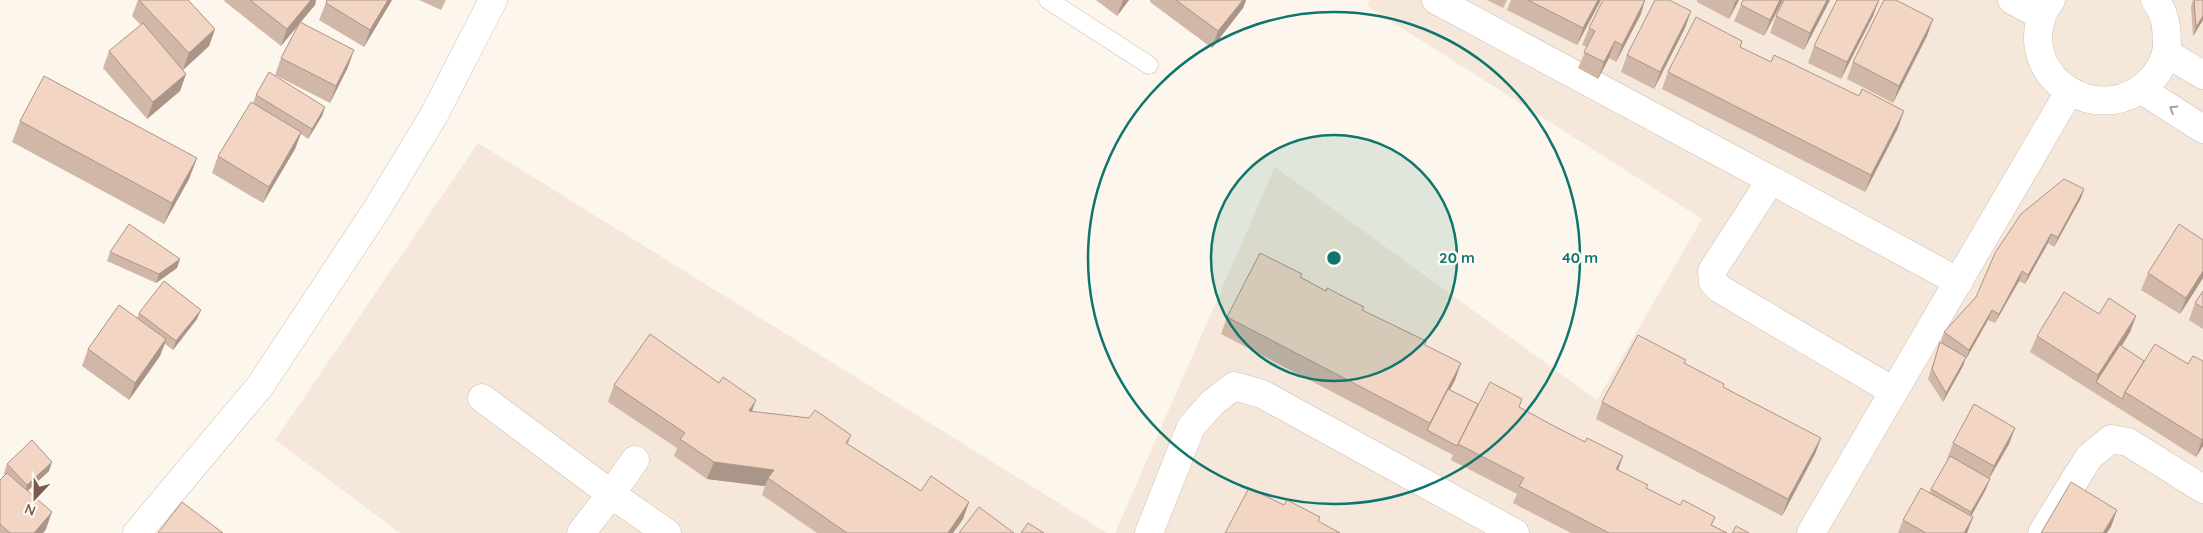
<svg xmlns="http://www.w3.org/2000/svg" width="2203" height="533" viewBox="0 0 2203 533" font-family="Quicksand,sans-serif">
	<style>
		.residential { fill: #f5e8da }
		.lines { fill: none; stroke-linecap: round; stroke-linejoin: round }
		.lane-casing { stroke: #d1beb0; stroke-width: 19 }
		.street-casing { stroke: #d1beb0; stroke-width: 29 }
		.lane { stroke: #fff; stroke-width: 18 }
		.street { stroke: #fff; stroke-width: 28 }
		.wall { fill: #d1b7a8 }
		.shaded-wall { fill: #aa9588 }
		.building { fill: #f3d5c3; stroke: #aa9588 }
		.oneway { stroke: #af9d94 }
		.ring { fill: none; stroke: #0f766e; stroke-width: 2.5 }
		.centre { fill: #0f766e; stroke: #fffaf3; stroke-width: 2.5 }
		.ring-label { font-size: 15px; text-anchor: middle; font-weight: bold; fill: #0f766e; stroke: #fffaf3; stroke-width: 5; stroke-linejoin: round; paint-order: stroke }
	</style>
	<rect width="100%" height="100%" fill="#fdf6ec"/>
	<path class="residential" d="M1370,0H2203V533H1115L1275,167L1597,400L1702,219L1367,6Z
		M478,143L1107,533H400L275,440Z"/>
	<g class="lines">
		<defs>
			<path id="lane" d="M1048,0L1149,65"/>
			<path id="street" d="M1436,0L1771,180L1712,271L1713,282L1720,289L1893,391
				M2012,0L2042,16
				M2051,0C2048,5 2043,11 2042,16C2019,81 2103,130 2151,80C2159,72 2166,59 2167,47C2167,29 2166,14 2155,0
				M2166,53L2203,75
				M2142,90L2203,129
				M1771,180L1959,282
				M482,398L611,494L635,460
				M137,533L260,386L377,209L434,115L493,0
				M581,533L611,494L667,533
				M1149,533L1191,427L1212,403L1234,386L1262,394L1515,533
				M1811,533L2069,92
				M2042,533L2089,457L2111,439L2128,442L2203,489"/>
		</defs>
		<use href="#lane" class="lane-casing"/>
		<use href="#street" class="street-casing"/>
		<use href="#lane" class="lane"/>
		<use href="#street" class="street"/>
	</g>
	<path class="wall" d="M138,0H188L215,29L209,46L183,70L175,62L186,74L180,91L147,119L103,68L109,51L141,25L132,16Z
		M225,0H316L315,5L300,22L348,67L330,103L275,75L281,58L300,23L281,46L224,1Z
		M327,0H392L364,47L319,20Z
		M419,0H446L441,10Z
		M1096,0H1129L1117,16Z
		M1150,0H1246L1243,8L1212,48L1150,2Z
		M1487,0H1507L1503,8Z
		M1511,0H1601L1577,45L1507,10Z
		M1697,0H1739L1729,19L1697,2Z
		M1783,0L1764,36L1734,21L1741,5Z
		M1830,0L1804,50L1770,33L1776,16Z
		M1879,0L1873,16L1841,79L1808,63L1814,46Z
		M2193,0H2203V20L2193,36L2191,7Z
		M1691,11L1685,28L1654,89L1621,72L1627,55Z
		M1641,14L1616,62L1609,58L1598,79L1578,68L1587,47L1582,45L1589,28Z
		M1933,19L1927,36L1893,103L1847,79L1853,62Z
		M1742,41L1740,47L1898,128L1865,192L1662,89L1668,72Z
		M256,95L325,107L322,116L308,139L301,134L295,149L263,203L212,173L218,156L253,103Z
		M20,121L197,158L189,179L164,224L12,142Z
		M2084,189L2081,198L2054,247L2048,243L2025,284L2019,281L1995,323L1988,320L1966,359H1965L1963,366L1943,402L1928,379L1940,342L1948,347L1941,342L1944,332L1976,297Z
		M110,252L180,259L177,268L156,283L107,261Z
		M2148,273L2203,278L2180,314L2141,290Z
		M1300,277L1425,345L1461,363L1455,380L1450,390L1478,404L1519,407L1552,425L1585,442L1623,456L1618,470L1646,488L1680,505L1715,517L1712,525L1727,533H1571L1513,503L1517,494L1451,460L1453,455L1221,334L1227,317Z
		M2203,291V329L2189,320L2195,303Z
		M139,313L197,319L173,350L165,344L160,356L129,400L82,366L88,349L137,318Z
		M2099,314L2136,316L2130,332L2122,346L2144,361L2188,364L2203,361V446L2196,457L2030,352L2037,336Z
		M1685,363L1723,387L1821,438L1815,454L1782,516L1596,419L1602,402Z
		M614,385L752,411L851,435L848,444L921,491L969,502L963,519L953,533H817L762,495L765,486L707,479L674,456L677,448L608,402Z
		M2015,428L2009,444L1989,479L1986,489L1971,516L1973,517L1967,533H1898L1903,520L1929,493L1931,489L1948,460L1947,459L1953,443Z
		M7,464L49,471L28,491L46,529L43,533H0V480L5,475L4,473Z"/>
	<path class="shaded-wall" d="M311,0H316L315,5L281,46L287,29Z
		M388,0H392L364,47L370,30Z
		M1123,0H1129L1117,16Z
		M1243,0H1246L1243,8L1212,48L1218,31Z
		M1598,0H1601L1577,45L1583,28Z
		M1645,0L1641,14L1616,62L1622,45Z
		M1737,0H1739L1729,19L1735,2Z
		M1780,0H1783L1764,36L1770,20Z
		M1827,0H1830L1804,50L1810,33Z
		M1879,0L1873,16L1841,79L1847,62Z
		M1691,11L1685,28L1654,89L1660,72Z
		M2203,16V20L2193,36L2196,27Z
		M1933,19L1927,36L1893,103L1899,86Z
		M215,29L209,46L183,70L189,53Z
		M1615,41L1609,58L1598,79L1604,62Z
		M354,50L348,67L330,103L336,86Z
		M186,74L180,91L147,119L153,102Z
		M325,107L322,116L308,139L312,129Z
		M1904,111L1898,128L1865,192L1871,175Z
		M301,132L295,149L263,203L269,187Z
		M197,158L189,179L164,224L172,203Z
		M2084,189L2081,198L2054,247L2058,237Z
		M2051,234L2048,243L2025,284L2028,275Z
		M180,259L177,268L156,283L159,274Z
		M2022,271L2019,281L1995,323L1999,314Z
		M2203,271V278L2180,314L2186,298Z
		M201,310L197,319L173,350L176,341Z
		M1992,310L1988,320L1966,359L1969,350Z
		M2136,316L2130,332L2097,384L2096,382L2098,375Z
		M166,339L160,356L129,400L135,383Z
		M1966,357L1963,366L1943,402L1946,393Z
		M1461,363L1455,380L1428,431L1427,430L1430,423Z
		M756,400L750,417L749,411Z
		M2015,428L2009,444L1987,482L1994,466Z
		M1821,438L1815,454L1782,516L1788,499Z
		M2203,438V446L2196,457L2202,440Z
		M1623,456L1617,473L1616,469Z
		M52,462L49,471L24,494L27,485Z
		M714,462L774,470L768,478L765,486L707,479Z
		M1990,479L1986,489L1968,522L1971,512Z
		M969,502L963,519L953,533H948Z
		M2117,510L2111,527L2107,533H2103Z
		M52,512L46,529L43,533H34Z
		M1973,517L1967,533H1964Z"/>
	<path class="building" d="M139,0H188L215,29L189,53Z
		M250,0H311L287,29Z
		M327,0H388L370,30L326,3Z
		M1176,0H1243L1218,31Z
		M1528,0H1598L1583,28Z
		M1603,0H1645L1622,45L1615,41L1604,62L1584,52L1595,31L1589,28Z
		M1655,0H1669L1691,11L1660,72L1627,55Z
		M1743,0H1780L1770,20L1741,5Z
		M1784,0H1827L1810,33L1776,16Z
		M1837,0H1879L1847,62L1814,46Z
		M1884,0H1896L1933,19L1899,86L1853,62Z
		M2194,0H2203V16L2196,27Z
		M1696,17L1742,41L1740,47L1771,62L1774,55L1859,96L1862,89L1904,111L1871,175L1668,72Z
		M300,22L354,50L336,86L281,58Z
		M143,23L186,74L153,102L109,51Z
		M269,72L325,107L312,129L256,95Z
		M44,76L197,158L172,203L20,121Z
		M251,102L301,132L269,187L218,156Z
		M2064,179L2084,189L2058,237L2051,234L2028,275L2022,271L1999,314L1992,310L1969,350L1944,332L1976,297L1995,253L2021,214Z
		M129,224L180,259L159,274L110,252Z
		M2179,224L2203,240V271L2186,298L2148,273Z
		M1260,253L1302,274L1300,277L1326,291L1327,288L1364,307L1362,310L1426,341L1425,345L1461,363L1430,423L1227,317Z
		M164,281L201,310L176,341L139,313Z
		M2203,291V308L2195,303Z
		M2064,292L2099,314L2109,298L2136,316L2098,375L2037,336Z
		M119,305L166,339L135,383L88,349Z
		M650,334L719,383L723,377L756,400L749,411L809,418L815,410L851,435L846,443L921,491L931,476L969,502L948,533H847L768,478L774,470L714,462L680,439L685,433L614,385Z
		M1638,335L1686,360L1684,363L1724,384L1723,387L1821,438L1788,499L1602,402Z
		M1940,342L1966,357L1946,393L1932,369Z
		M2155,344L2188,364L2193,356L2203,361V438L2202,440L2125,392Z
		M2120,345L2144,361L2125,392L2122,399L2096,382Z
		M1490,382L1522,399L1519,407L1552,425L1585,442L1587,438L1623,456L1616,469L1648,485L1646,488L1680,505L1683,500L1715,517L1711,525L1727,533H1609L1519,486L1524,478L1458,444Z
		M1448,389L1478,404L1457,446L1427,430Z
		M1974,404L2015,428L1994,466L1953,443Z
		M32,440L52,462L27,485L7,464Z
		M1950,456L1990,479L1971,512L1931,489Z
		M7,473L52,512L34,533H10L0,524V480Z
		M2071,482L2117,510L2103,533H2041Z
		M1249,488L1284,505L1287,500L1320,517L1318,521L1340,533H1225Z
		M1921,488L1973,517L1964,533H1926L1903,520Z
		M182,502L223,533H158Z
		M979,507L1014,533H959Z
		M1028,523L1044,533H1021Z
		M1736,526L1749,533H1732Z"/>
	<defs><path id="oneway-chevron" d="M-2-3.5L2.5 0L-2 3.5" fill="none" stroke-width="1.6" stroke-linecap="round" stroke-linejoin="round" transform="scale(1.25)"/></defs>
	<use class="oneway" href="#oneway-chevron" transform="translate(2173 109) rotate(-148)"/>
	<circle cx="1334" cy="258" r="123" fill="#0f766e" fill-opacity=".12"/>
	<g class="ring">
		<circle cx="1334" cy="258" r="123"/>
		<circle cx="1334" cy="258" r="246"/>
	</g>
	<circle cx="1334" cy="258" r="8" class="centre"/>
	<g class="ring-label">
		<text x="1457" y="263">20 m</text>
		<text x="1580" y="263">40 m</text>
	</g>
	<g transform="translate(35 498) rotate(202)" stroke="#fffaf3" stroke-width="4" paint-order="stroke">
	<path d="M0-4L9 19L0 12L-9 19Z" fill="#7a5c4d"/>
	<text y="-8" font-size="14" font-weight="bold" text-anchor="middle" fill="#7a5c4d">N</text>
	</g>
</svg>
